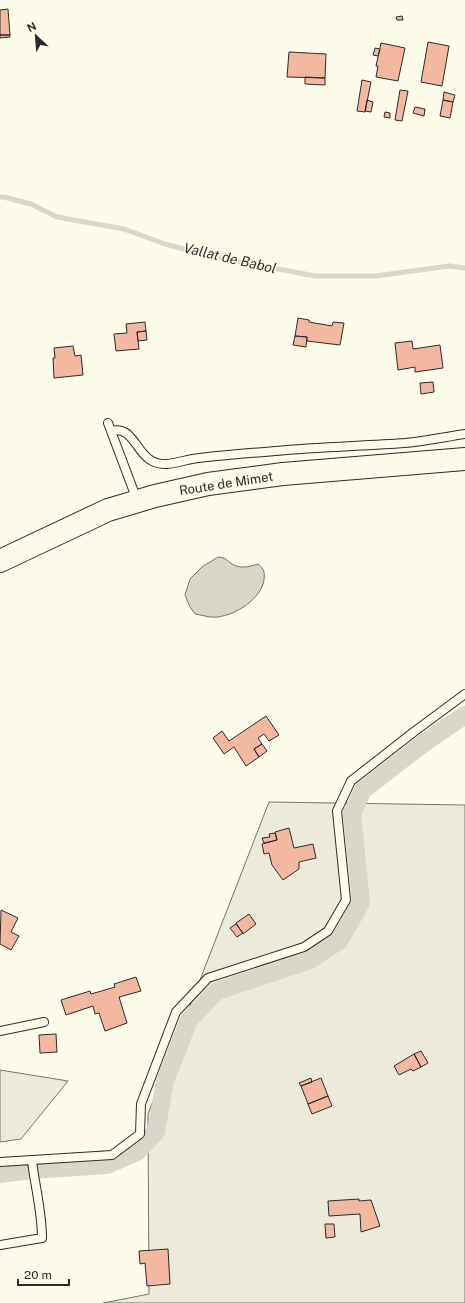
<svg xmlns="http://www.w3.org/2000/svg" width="465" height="1303" viewBox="0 0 465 1303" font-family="'Public Sans',sans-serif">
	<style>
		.green { fill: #ecebdb; stroke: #74746e }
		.water { fill: #d8d7c9; stroke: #74746e }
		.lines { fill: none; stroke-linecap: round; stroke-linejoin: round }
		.stream { stroke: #d8d7c9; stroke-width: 5 }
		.canal { stroke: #d8d7c9; stroke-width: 18 }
		.building { fill: #f2b8a0; stroke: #2b2b2b }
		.service-casing { stroke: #2b2b2b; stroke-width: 10 }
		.secondary-casing { stroke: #2b2b2b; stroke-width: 24 }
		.service { stroke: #fdfbea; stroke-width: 8 }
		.secondary { stroke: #fdfbea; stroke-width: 22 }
		.labels { text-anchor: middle; stroke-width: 3; stroke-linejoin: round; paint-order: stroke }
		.street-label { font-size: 13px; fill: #2b2b2b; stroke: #fdfbea }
		.water-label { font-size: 14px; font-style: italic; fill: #2b2b2b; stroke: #fdfbea }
	</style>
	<rect width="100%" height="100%" fill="#fdfbea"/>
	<path class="green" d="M269,802L465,805V1303H103L149,1294L148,1114Z
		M0,1070L68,1081L21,1139L0,1142Z"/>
	<path class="water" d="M218,557C227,558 226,560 232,564C240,569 249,567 258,564C264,569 265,572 264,580C261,599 236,615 217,617C210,618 202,615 195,614L190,607L185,595L190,579L202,567Z"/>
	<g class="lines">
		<path class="stream" d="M0,197H4L31,204L57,217L124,229L165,244L206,255L315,276H376L449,266L465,268"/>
		<path class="canal" d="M0,1174L32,1170L107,1165L137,1152L156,1132L165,1081L189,1020L217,991L310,960L339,941L361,903L352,814L363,790L424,743L465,715"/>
	</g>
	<path class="building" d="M8,9L10,35H0V10Z
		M402,16L403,20H397L396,17Z
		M0,35H10V37L0,38Z
		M428,42L449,46L442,86L421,82Z
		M381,43L405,48L398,81L376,77L378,66H376Z
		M375,48L380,49L378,56L373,55Z
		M289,52L326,54L325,78L287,77Z
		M305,77L325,78V85L305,84Z
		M362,80L371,82L365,112L357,111Z
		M400,90L408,91L402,121L395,120Z
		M444,92L455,95L453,102L443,100Z
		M367,100L373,102L371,112L365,111Z
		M443,100L453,102L450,118L440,116Z
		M415,107L425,109L424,116L413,113Z
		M385,112L390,113V118L384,117Z
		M298,318L309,320V322L332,326L333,322L344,323L340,345L307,341V337L295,336Z
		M145,322L146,331L137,332L139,349L116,351L114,334L127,333L126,324Z
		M146,331L147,340L138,341L137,332Z
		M295,336L307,337L306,347L293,345Z
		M412,341L413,349L440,345L443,368L415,372V367L398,370L395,343Z
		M73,346L75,356L81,355L83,375L54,378L53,358H55L54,348Z
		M433,382L434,392L421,394L420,383Z
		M266,716L279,735L269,741L264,734L258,738L262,744L254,749L259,757L246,766L234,747L224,754L213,738L222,731L229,741Z
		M262,744L267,751L259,757L254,749Z
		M289,828L294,848L313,844L316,858L299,862V869L283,880L272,865L269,853L264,854L262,844L277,840L275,832Z
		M275,833L277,840L264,843L262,838L270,837L269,834Z
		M1,910L18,918L11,932L19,936L11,950L0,944Z
		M249,914L256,924L243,934L236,923Z
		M236,924L243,933L237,937L230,928Z
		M136,977L141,991L119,997L127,1023L105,1031L99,1013L95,1014L93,1006L66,1015L61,1000L90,991L91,994L115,987L114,984Z
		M56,1034L57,1052L40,1053L39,1035Z
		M421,1051L428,1063L421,1067L414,1054Z
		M414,1054L421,1067L413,1071L411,1069L399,1075L394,1066Z
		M311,1078L312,1082L301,1086L299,1083Z
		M321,1078L328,1096L308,1104L301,1086Z
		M328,1096L332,1106L312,1114L308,1104Z
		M359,1199V1201L371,1200L380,1226L361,1232L360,1214L329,1216L328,1201Z
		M325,1224H334L335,1237L326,1238Z
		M168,1249L170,1284L147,1286L145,1263L140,1264L139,1251Z"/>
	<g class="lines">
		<defs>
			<path id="service" d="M108,423L137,500
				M111,431C138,424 135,466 167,464C178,463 188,459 199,458C224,455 250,453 275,451C318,447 362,446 405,443C425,441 445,437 465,434
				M0,1031L44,1022
				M0,1162L112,1155L140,1134L141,1104L176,1012L208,978L304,947L328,931L346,900L337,811L351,781L415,731L465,694
				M0,1245L42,1238C42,1212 35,1186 32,1161"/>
			<path id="secondary" d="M0,561L108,510L155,496L208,484L283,474L465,459"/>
		</defs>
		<use href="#service" class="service-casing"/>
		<use href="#secondary" class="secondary-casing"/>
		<use href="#service" class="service"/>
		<use href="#secondary" class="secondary"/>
	</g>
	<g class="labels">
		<g class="street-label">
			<text transform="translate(226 483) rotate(-9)" y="5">Route de Mimet</text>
		</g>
		<g class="water-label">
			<text transform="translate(230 258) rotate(13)" y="5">Vallat de Babol</text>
		</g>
	</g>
	<g transform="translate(36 36) rotate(334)" stroke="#fdfbea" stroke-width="3" paint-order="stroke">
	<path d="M0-3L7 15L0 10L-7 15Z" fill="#2b2b2b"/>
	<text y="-6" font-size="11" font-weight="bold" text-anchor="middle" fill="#2b2b2b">N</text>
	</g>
	<path d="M18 1279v6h51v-6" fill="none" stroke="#2b2b2b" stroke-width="2"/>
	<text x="24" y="1279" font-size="12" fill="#2b2b2b" stroke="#fdfbea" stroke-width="3" paint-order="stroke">20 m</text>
</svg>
